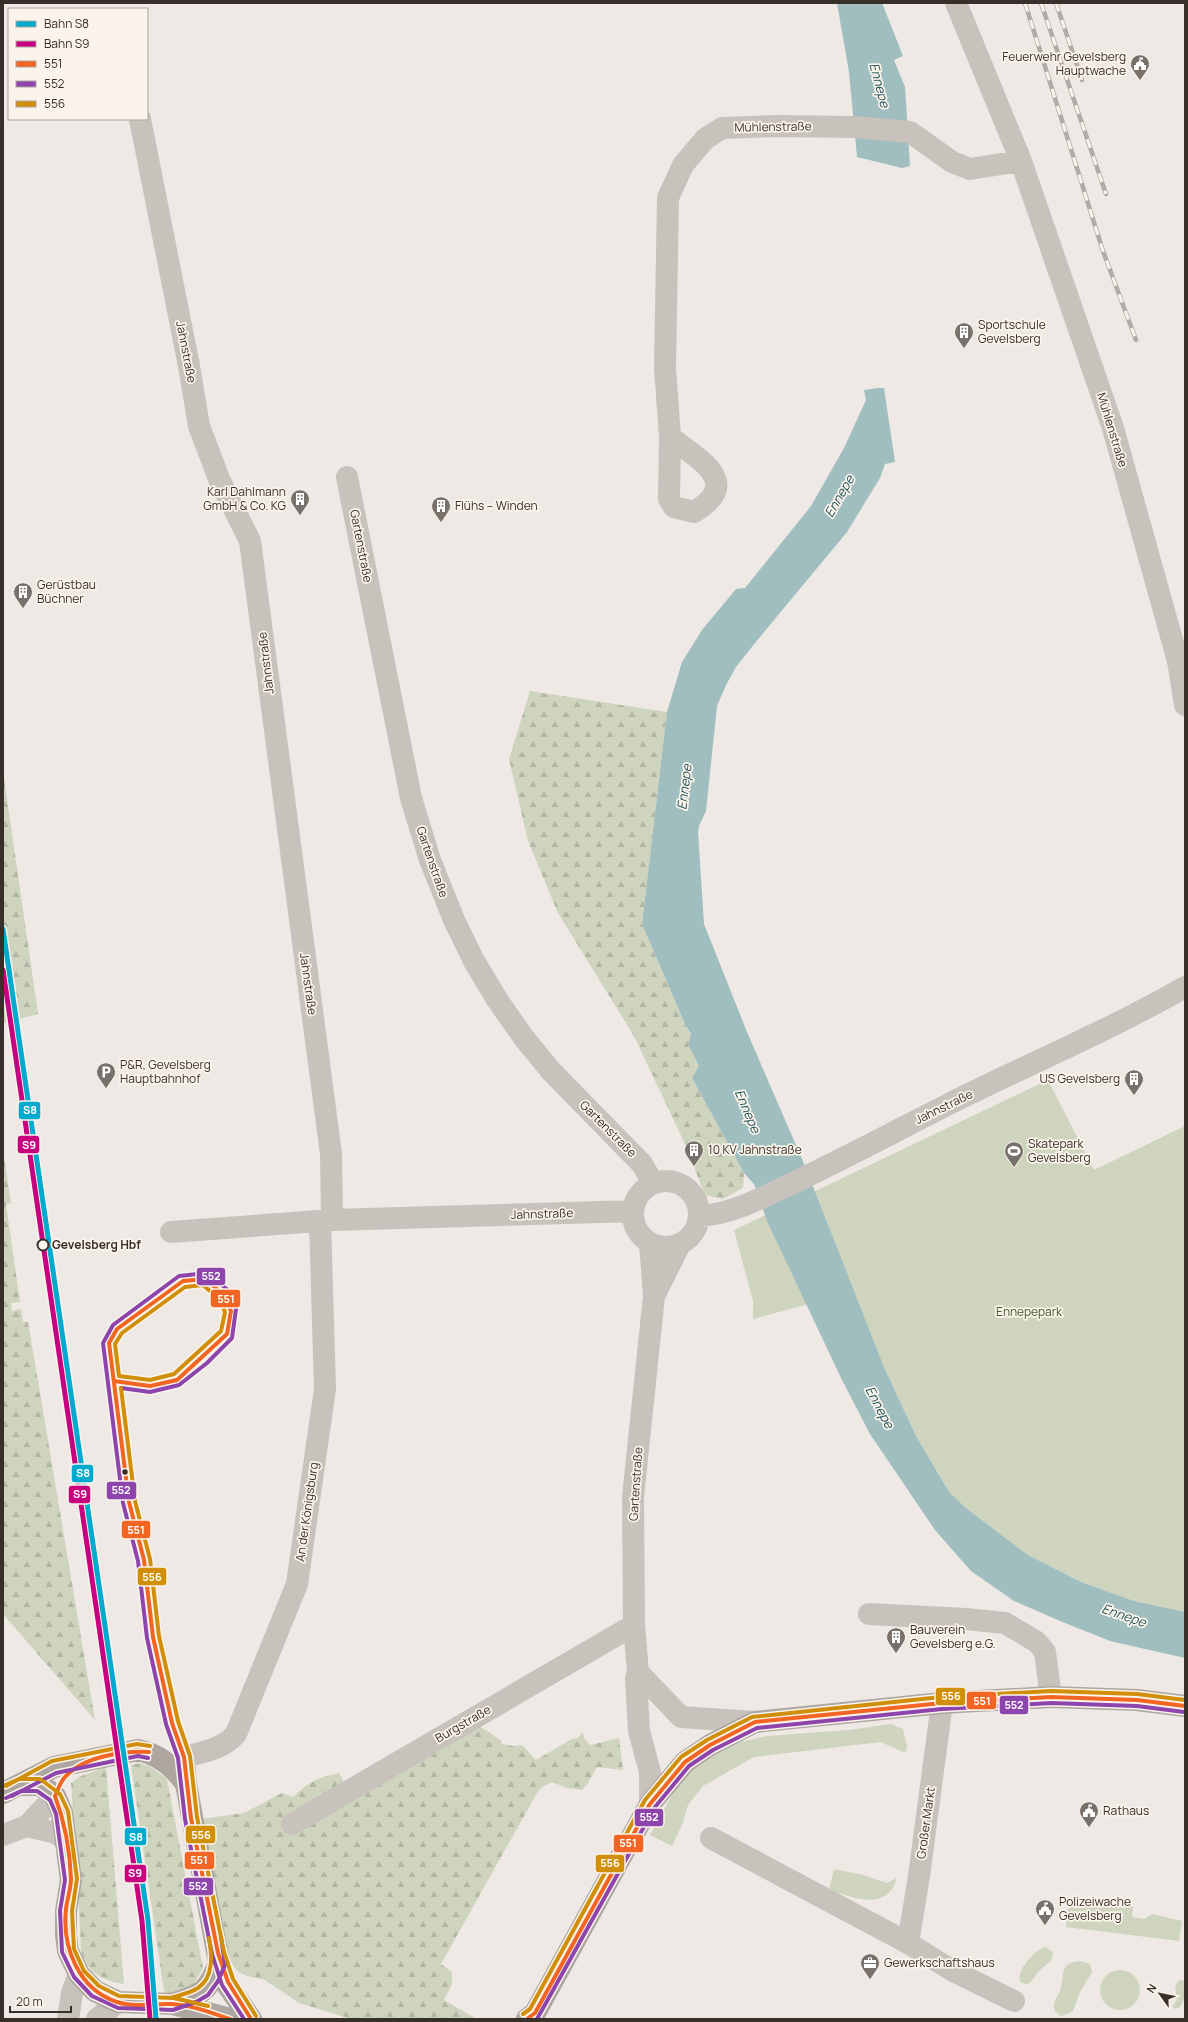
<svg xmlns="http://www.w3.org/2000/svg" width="1188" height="2022" viewBox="0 0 1188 2022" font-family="Manrope,sans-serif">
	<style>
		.green { fill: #ced4be }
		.forest { fill: url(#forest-firs) }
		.water { fill: #a0bebf }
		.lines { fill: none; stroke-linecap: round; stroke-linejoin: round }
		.minor { stroke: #c8c2bc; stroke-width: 22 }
		.major { stroke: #ada6a1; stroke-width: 22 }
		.rail-casing { stroke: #b0aba6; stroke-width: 4.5 }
		.rail { stroke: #faf4eb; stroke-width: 3; stroke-dasharray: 9; stroke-linecap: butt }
		.bus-1-casing { stroke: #faf4eb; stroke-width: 7 }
		.bus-2-casing { stroke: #faf4eb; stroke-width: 7 }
		.bus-3-casing { stroke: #faf4eb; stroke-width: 7 }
		.bus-1 { stroke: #f26522; stroke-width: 4 }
		.bus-2 { stroke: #8e44ad; stroke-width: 4 }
		.bus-3 { stroke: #d18e08; stroke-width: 4 }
		.rail-1-casing { stroke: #faf4eb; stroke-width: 8 }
		.rail-2-casing { stroke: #faf4eb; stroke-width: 8 }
		.rail-1 { stroke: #00a9ce; stroke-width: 5 }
		.rail-2 { stroke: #c7007f; stroke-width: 5 }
		.stop-dot { fill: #faf4eb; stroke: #392f2a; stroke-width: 2 }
		.bus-dot { fill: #392f2a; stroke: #faf4eb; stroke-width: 1.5 }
		.labels { text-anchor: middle; stroke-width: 3.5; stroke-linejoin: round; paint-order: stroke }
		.poi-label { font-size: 12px; fill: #392f2a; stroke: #faf4eb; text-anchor: start }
		.street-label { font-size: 12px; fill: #392f2a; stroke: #faf4eb }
		.stop-label { font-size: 12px; font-weight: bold; fill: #392f2a; stroke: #faf4eb; text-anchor: start }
		.park-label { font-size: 12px; fill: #46572e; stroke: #faf4eb }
		.water-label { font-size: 13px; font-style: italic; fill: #20535a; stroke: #faf4eb }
		.line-badge { stroke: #faf4eb; stroke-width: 1.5 }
		.badge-label { font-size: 11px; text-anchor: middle; font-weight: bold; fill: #fff }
	</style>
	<defs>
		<pattern id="forest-firs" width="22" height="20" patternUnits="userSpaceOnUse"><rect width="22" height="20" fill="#ced4be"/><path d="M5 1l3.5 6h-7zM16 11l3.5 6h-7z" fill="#b2b6a3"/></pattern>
	</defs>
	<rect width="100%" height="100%" fill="#eee9e4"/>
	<path class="green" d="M1048,1080L1094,1170L1185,1126V1612L1134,1601L1081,1582L1028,1555L966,1508L949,1492L916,1436L884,1367L854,1292L753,1319V1301L734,1230Z
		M891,1724L903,1729L907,1747L905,1753L881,1742L754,1757L703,1786L688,1805L682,1825L672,1846L650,1835L685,1771L730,1744L767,1736L849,1730Z
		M834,1869L863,1875L887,1883L897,1878C886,1913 853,1897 829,1890Z
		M1070,1897L1133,1907L1132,1917L1144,1919L1152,1914L1182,1921L1179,1941L1066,1927Z
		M1045,1947L1053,1952L1052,1960L1039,1971L1030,1983L1025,1984L1020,1982C1016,1970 1035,1950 1045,1947Z
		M1080,1961L1090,1964L1092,1972L1080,1992L1073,2011L1068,2014L1061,2016L1055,2011C1052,2002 1057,1998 1060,1991C1066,1976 1057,1963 1080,1961Z
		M1100 1990a20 20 0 1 1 40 0a20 20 0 1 1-40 0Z
		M1179,1980L1185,1981V1997L1180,2007L1174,2009L1173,2006L1177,2000L1175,1986Z"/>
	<path class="forest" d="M530,691L667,712L642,924L685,1024L691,1035L688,1044L699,1066L692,1078L744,1173L743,1188L723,1199L705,1195L685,1144L634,1036L558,913L528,841L509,759Z
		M3,771L38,1014L3,1023Z
		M3,1150L11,1203L6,1204L20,1302L11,1303L12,1311L21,1309L23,1322H28L95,1720L3,1614Z
		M477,1726C487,1729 493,1736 502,1741L501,1744L513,1746L522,1745L536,1760L572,1739L578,1738L583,1732L584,1738L590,1745L619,1738L623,1770L597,1767L588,1783L582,1790L566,1788L553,1782L542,1787L537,1793L441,1964L452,1972V1984L444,2000L477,2019H351L299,2003L265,1980L247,1976L237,1971L229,1960L201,1819L244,1813L282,1793L293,1797C310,1781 317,1778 339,1773L353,1799Z
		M140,1763L151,1767L167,1779L203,1968L191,1988L165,1998L131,1765Z
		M106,1767L124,1984C103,1981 87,1972 81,1951L77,1864L71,1783L81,1776Z"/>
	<path class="water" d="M837,3H882L903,56L894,60L905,87L910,166L902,168L857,157L849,72Z
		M878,388H884L895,462L885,464L880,478L847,532L755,643L736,667L726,685L717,706L706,811L699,826L698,832L704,924L747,1032L802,1159L884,1367L916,1436L949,1492L966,1508L1028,1555L1081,1582L1134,1601L1185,1612V1658L1110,1641L1060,1621L1014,1601L971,1571L935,1530L870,1434L841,1378L767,1221L754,1184L744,1173L692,1078L699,1066L688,1044L691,1034L685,1024L642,924L667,712L682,662L702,630L736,589L745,588L811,506L844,448L866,400L864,390Z"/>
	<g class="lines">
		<path class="minor" d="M956,3L1021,161L1113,428L1178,661L1185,705
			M140,119L189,366L199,426L219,479L250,541L331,1154L332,1220
			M670,437C698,459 744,482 694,512L674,507L669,499L670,437L665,368L668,198L683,165L705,139L722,128L778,126L854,127L910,132L952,162L970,169L1021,161
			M347,477L411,798L430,860L454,920L474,961L498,1001L524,1038L551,1071L642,1164L653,1183
			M633 1214a33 33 0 1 1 66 0a33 33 0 1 1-66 0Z
			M700,1216C733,1214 763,1197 793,1183C845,1158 896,1131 947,1105C1026,1065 1108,1031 1185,987
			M171,1232L332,1220L633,1211
			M650,1243L654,1296L633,1497L634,1625L638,1672L636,1679L639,1731L650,1772V1804
			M654,1296L680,1244
			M869,1614L966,1619L1005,1623L1037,1642L1045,1652L1051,1697
			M638,1672L681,1717L755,1722
			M186,1784L184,1757C203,1752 223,1749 236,1734L297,1584L325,1389L320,1221
			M292,1824L634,1625
			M27,1826L56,1833L66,1841
			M3,1835L27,1826L55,1796
			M711,1838L908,1943L953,1971L1014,2001
			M908,1943L919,1876L942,1703
			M68,2019L72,1993L79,1974
			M97,2019L118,2002"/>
		<path class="major" d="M20,1785H39L48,1790L55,1796L62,1812L71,1880L66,1911V1935L68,1951L79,1974L95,1991L118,2002L173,2004L230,2019
			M3,1793L54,1767L138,1750C159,1754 174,1767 186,1784L219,1963L225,1982L251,2019
			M173,2004C202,1994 208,1992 219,1963
			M527,2019L535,2013L650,1804L685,1762L710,1745L755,1722L942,1703L1051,1697L1137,1700L1185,1706"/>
		<defs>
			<path id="rail" d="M1025,3L1103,251L1136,340
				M1041,3L1106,194
				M1056,3L1082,80"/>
		</defs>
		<use href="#rail" class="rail-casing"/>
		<use href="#rail" class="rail"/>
		<defs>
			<path id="bus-1" d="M114,1381L150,1386L177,1380L227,1334L231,1311L224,1295L205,1279L183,1281L117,1329L109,1343L129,1502L144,1560L153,1637L172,1723L184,1757L191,1818L218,1953L228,1982L251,2019
				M55,1796C65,1823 70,1851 71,1879C71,1889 67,1899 66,1909C62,1947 78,1989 117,2002C134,2008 154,2003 171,2004C192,2005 211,2013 230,2019
				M55,1796C58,1790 60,1782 65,1777C84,1756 123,1751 149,1752
				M527,2019L535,2013L650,1804L685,1762L710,1745L755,1722L942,1703L1051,1697L1137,1700L1185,1706"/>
			<path id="bus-2" d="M121,1388L150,1392L179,1385L207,1363L232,1338L236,1309L229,1291L207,1273L179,1276L113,1325L103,1343L123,1503L138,1561L147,1638L166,1724L178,1758L185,1819L212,1954L222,1985L244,2019
				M12,1796L56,1773L138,1756L148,1758
				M6,1798L21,1791H37L50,1800L56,1814L65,1880L60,1911L62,1952L74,1977L92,1996L118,2008L173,2010L196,2002L208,1995L218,1981L225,1965L221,1937
				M537,2019L655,1807L689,1766L713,1750L757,1728L942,1709L1051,1703L1137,1706L1184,1712"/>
			<path id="bus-3" d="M203,1285L219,1299L225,1312L221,1331L174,1374L150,1380L119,1376L115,1344L122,1333L185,1287Z
				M121,1388L135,1501L150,1559L159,1636L178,1721L190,1756L197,1817L224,1952L233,1979L256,2016
				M3,1786L19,1779H40L60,1794L68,1811L77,1879L72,1911L74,1949L84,1971L99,1986L119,1996L174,1998L208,2006
				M6,1786L52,1761L137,1744L150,1746
				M171,1998C180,1995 190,1993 198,1988C214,1977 212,1955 209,1938
				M523,2014L530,2009L645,1800L681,1757L707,1740L752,1717L941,1697L1051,1691L1137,1694L1185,1700"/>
		</defs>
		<use href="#bus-1" class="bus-1-casing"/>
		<use href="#bus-2" class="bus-2-casing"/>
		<use href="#bus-3" class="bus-3-casing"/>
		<use href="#bus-1" class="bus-1"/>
		<use href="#bus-2" class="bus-2"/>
		<use href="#bus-3" class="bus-3"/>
		<defs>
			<path id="rail-1" d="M3,929L148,1920L156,2019"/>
			<path id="rail-2" d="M3,970L142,1921L150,2019"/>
		</defs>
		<use href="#rail-1" class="rail-1-casing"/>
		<use href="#rail-2" class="rail-2-casing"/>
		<use href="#rail-1" class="rail-1"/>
		<use href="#rail-2" class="rail-2"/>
	</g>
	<defs>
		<symbol id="civic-pin" viewBox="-11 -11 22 30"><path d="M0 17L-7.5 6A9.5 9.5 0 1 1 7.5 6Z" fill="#78706b" stroke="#faf4eb"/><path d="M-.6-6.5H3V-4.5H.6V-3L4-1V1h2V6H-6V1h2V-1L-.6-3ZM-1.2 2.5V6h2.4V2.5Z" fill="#fff"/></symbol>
		<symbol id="building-pin" viewBox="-11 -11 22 30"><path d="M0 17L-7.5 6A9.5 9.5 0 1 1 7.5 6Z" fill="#78706b" stroke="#faf4eb"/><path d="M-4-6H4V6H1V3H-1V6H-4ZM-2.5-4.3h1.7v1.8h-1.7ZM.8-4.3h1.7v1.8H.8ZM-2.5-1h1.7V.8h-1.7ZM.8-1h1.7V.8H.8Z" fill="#fff"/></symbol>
		<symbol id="parking-pin" viewBox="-11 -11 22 30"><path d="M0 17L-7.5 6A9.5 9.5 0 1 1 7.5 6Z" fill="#78706b" stroke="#faf4eb"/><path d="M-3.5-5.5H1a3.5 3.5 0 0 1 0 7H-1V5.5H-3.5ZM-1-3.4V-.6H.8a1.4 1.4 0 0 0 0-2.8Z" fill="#fff"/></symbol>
		<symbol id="stadium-pin" viewBox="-11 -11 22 30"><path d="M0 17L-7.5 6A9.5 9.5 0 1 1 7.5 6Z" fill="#78706b" stroke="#faf4eb"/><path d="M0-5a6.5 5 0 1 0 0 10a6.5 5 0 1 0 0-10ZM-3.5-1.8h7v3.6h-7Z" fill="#fff"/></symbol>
		<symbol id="office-pin" viewBox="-11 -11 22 30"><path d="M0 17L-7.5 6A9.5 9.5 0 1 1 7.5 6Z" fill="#78706b" stroke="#faf4eb"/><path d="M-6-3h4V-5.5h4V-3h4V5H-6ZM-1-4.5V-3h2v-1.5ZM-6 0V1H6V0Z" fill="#fff"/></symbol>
	</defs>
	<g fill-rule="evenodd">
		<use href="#civic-pin" x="1129" y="53" width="22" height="30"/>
		<use href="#building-pin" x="953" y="321" width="22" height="30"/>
		<use href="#building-pin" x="289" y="488" width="22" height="30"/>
		<use href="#building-pin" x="430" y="495" width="22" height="30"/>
		<use href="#building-pin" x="12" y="581" width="22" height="30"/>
		<use href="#parking-pin" x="95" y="1061" width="22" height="30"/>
		<use href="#building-pin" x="1123" y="1068" width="22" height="30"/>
		<use href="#building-pin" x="683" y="1139" width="22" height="30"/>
		<use href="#stadium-pin" x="1003" y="1140" width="22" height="30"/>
		<use href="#building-pin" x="885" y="1626" width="22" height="30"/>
		<use href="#civic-pin" x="1078" y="1800" width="22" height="30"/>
		<use href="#civic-pin" x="1034" y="1898" width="22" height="30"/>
		<use href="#office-pin" x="859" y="1952" width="22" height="30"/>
	</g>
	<circle class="stop-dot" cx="43" cy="1245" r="5.5"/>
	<circle class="bus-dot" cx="125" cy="1472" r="3.5"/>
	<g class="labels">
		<g class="poi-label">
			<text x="1126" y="61" text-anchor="end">Feuerwehr Gevelsberg<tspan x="1126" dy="14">Hauptwache</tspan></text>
			<text x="978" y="329">Sportschule<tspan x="978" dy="14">Gevelsberg</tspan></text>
			<text x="286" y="496" text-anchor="end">Karl Dahlmann<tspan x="286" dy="14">GmbH &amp; Co. KG</tspan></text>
			<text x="455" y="510">Flühs – Winden</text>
			<text x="37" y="589">Gerüstbau<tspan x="37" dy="14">Büchner</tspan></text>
			<text x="120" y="1069">P&amp;R, Gevelsberg<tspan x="120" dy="14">Hauptbahnhof</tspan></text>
			<text x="1120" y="1083" text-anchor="end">US Gevelsberg</text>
			<text x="1028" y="1148">Skatepark<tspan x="1028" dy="14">Gevelsberg</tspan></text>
			<text x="708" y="1154">10 KV Jahnstraße</text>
			<text x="910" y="1634">Bauverein<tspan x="910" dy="14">Gevelsberg e.G.</tspan></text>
			<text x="1103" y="1815">Rathaus</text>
			<text x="1059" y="1906">Polizeiwache<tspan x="1059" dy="14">Gevelsberg</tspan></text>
			<text x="884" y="1967">Gewerkschaftshaus</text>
		</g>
		<g class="street-label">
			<text transform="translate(773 127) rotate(-1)" y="4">Mühlenstraße</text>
			<text transform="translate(186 352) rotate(79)" y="4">Jahnstraße</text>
			<text transform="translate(1112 430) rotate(73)" y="4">Mühlenstraße</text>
			<text transform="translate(361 546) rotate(79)" y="4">Gartenstraße</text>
			<text transform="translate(266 663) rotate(-97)" y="4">Jahnstraße</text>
			<text transform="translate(432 862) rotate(71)" y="4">Gartenstraße</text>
			<text transform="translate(308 984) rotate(82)" y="4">Jahnstraße</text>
			<text transform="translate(944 1107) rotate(-26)" y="4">Jahnstraße</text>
			<text transform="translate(608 1129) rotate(45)" y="4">Gartenstraße</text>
			<text transform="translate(542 1214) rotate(-2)" y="4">Jahnstraße</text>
			<text transform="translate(636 1484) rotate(-86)" y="4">Gartenstraße</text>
			<text transform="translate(307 1512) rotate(-82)" y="4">An der Königsburg</text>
			<text transform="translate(463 1724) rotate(-30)" y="4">Burgstraße</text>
			<text transform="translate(926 1823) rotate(-82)" y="4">Großer Markt</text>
		</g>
		<g class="stop-label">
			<text x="52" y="1249">Gevelsberg Hbf</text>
		</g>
		<g class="park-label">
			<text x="1029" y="1316">Ennepepark</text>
		</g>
		<g class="water-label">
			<text transform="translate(880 85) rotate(75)" y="5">Ennepe</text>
			<text transform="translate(839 496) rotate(-60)" y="5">Ennepe</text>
			<text transform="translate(684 787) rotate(-83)" y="5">Ennepe</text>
			<text transform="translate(748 1111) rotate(67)" y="5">Ennepe</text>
			<text transform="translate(880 1407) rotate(62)" y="5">Ennepe</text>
			<text transform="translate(1124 1615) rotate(19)" y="5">Ennepe</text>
		</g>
	</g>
	<g class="line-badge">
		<rect x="18" y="1101" width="23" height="19" rx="4" fill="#00a9ce"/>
		<rect x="17" y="1135" width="23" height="19" rx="4" fill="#c7007f"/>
		<rect x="196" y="1267" width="30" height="19" rx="4" fill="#8e44ad"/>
		<rect x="210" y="1289" width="31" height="19" rx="4" fill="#f26522"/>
		<rect x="71" y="1464" width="23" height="19" rx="4" fill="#00a9ce"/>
		<rect x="106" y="1481" width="31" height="19" rx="4" fill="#8e44ad"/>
		<rect x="68" y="1485" width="23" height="19" rx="4" fill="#c7007f"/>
		<rect x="121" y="1520" width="30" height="19" rx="4" fill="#f26522"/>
		<rect x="137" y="1567" width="30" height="19" rx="4" fill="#d18e08"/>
		<rect x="935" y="1687" width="31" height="19" rx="4" fill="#d18e08"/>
		<rect x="966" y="1691" width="31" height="19" rx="4" fill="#f26522"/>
		<rect x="999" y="1695" width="30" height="20" rx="4" fill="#8e44ad"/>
		<rect x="634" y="1808" width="30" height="19" rx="4" fill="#8e44ad"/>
		<rect x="185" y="1825" width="31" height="19" rx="4" fill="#d18e08"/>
		<rect x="124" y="1827" width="23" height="19" rx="4" fill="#00a9ce"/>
		<rect x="613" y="1834" width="31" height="19" rx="4" fill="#f26522"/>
		<rect x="184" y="1851" width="31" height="19" rx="4" fill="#f26522"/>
		<rect x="595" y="1854" width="30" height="19" rx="4" fill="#d18e08"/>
		<rect x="124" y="1864" width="23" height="19" rx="4" fill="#c7007f"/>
		<rect x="183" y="1877" width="31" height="19" rx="4" fill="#8e44ad"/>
	</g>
	<g class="badge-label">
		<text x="30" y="1114">S8</text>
		<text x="29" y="1149">S9</text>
		<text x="211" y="1280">552</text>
		<text x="226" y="1303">551</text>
		<text x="83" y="1477">S8</text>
		<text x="121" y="1494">552</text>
		<text x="80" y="1498">S9</text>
		<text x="136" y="1534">551</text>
		<text x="152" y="1581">556</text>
		<text x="951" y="1700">556</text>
		<text x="982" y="1705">551</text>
		<text x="1014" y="1709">552</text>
		<text x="649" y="1821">552</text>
		<text x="201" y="1839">556</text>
		<text x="136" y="1841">S8</text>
		<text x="628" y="1847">551</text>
		<text x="199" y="1864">551</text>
		<text x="610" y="1867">556</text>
		<text x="135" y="1877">S9</text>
		<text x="198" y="1890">552</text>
	</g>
	<rect width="1188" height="2022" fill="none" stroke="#392f2a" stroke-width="8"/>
	<rect x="8" y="8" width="140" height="112" fill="#faf4eb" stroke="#ada59e"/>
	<rect x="16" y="21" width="20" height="6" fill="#00a9ce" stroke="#ada59e"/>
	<text x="44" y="28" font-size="12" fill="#392f2a">Bahn S8</text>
	<rect x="16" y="41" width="20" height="6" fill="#c7007f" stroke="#ada59e"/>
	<text x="44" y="48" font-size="12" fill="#392f2a">Bahn S9</text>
	<rect x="16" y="61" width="20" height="6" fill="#f26522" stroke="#ada59e"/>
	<text x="44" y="68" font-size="12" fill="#392f2a">551</text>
	<rect x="16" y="81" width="20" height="6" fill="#8e44ad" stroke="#ada59e"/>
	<text x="44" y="88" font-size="12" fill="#392f2a">552</text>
	<rect x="16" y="101" width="20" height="6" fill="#d18e08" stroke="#ada59e"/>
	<text x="44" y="108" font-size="12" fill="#392f2a">556</text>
	<g transform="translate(1160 1994) rotate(303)" stroke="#faf4eb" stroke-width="3" paint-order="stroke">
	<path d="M0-3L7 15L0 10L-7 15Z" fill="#392f2a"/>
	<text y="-6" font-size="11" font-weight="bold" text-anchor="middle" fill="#392f2a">N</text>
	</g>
	<path d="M10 2006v6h61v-6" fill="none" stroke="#392f2a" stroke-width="2"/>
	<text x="16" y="2006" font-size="12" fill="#392f2a" stroke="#faf4eb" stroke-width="3" paint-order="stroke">20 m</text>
</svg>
